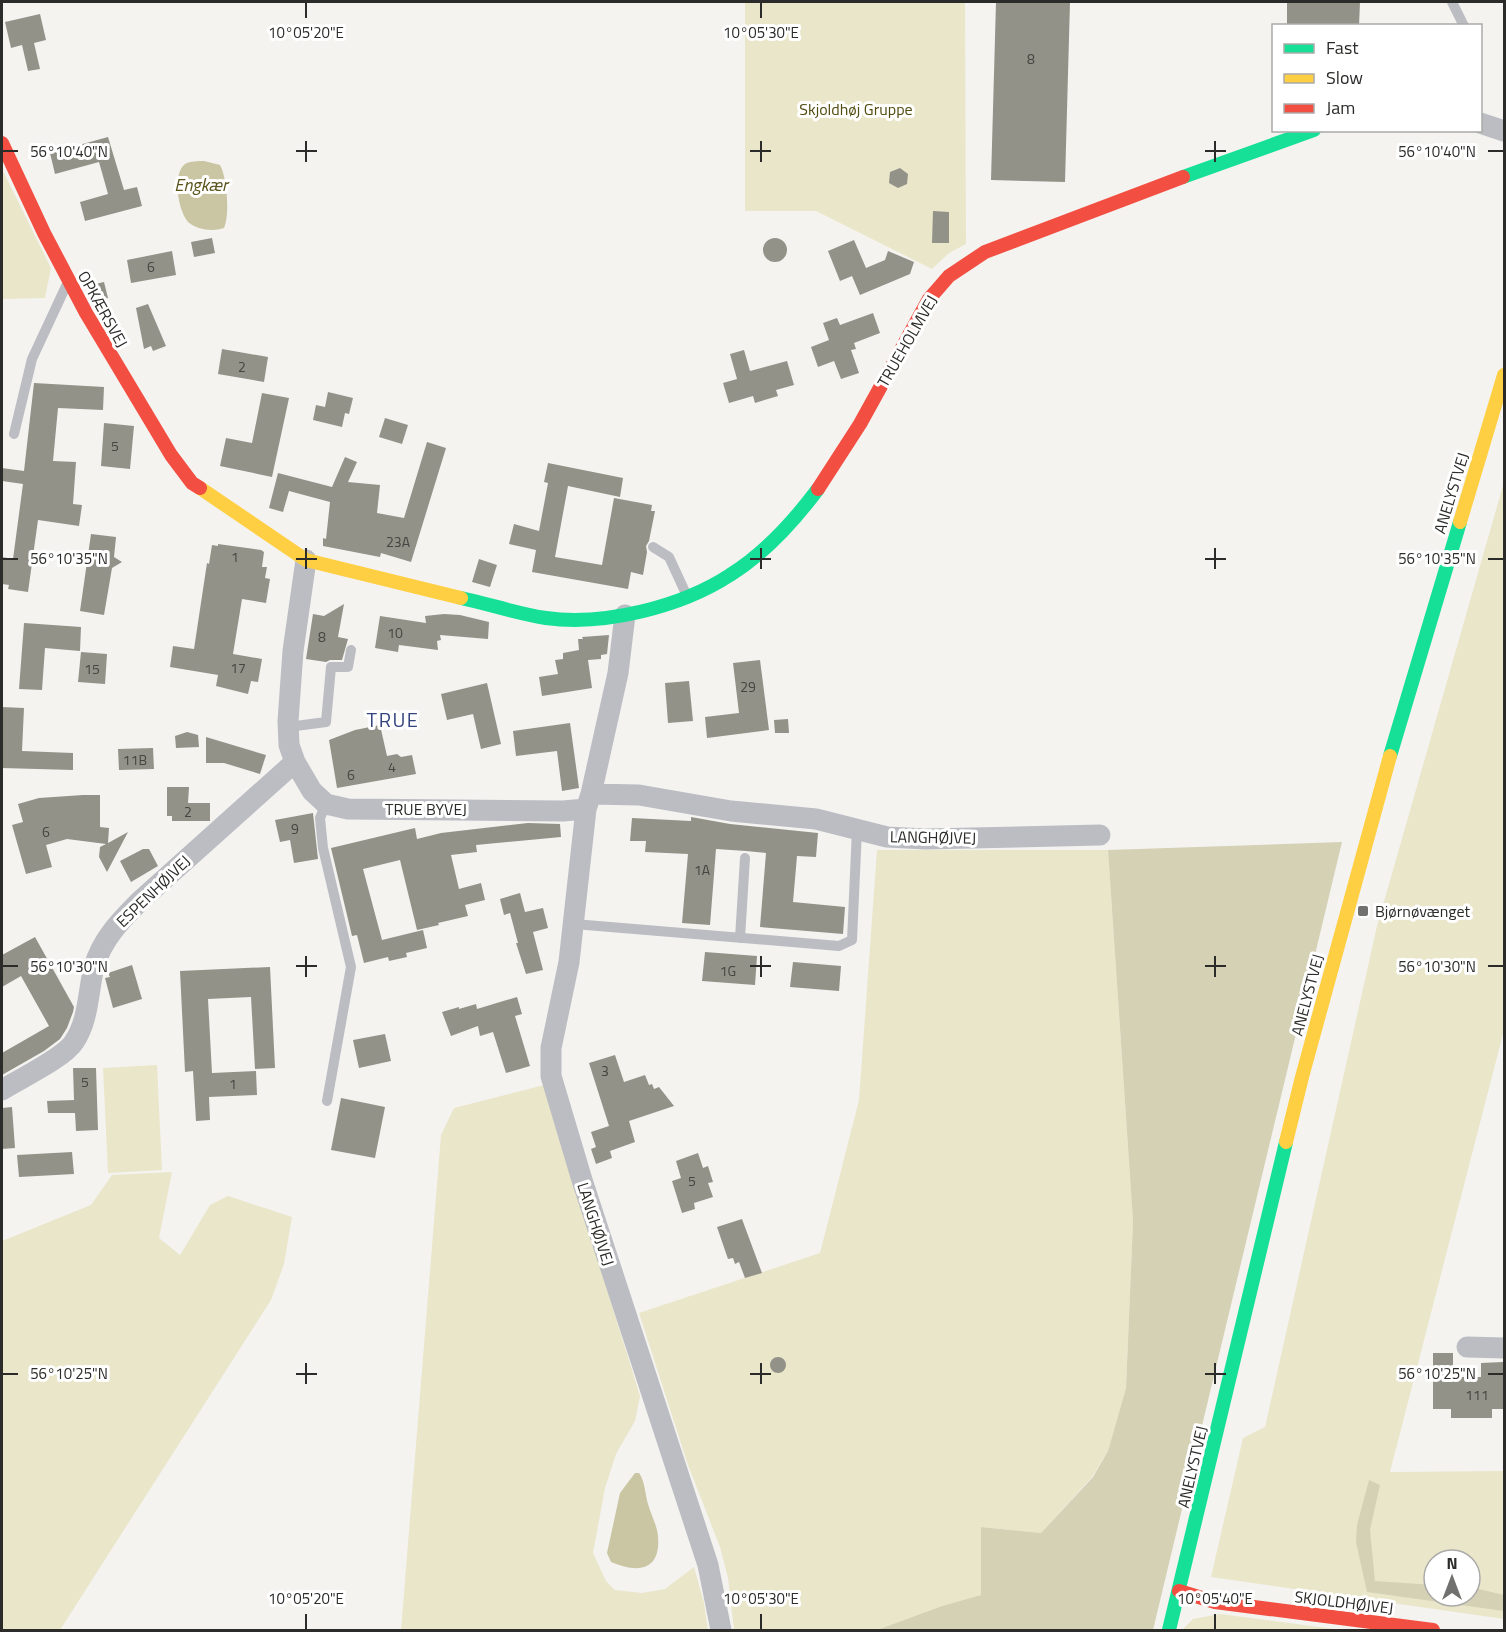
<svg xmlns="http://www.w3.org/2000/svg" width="1506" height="1632" viewBox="0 0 1506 1632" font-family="'Titillium Web',sans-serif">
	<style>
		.green { fill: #eae6ca; fill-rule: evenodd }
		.forest { fill: #d5d1b5 }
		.water { fill: #cac6a3 }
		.building { fill: #939288 }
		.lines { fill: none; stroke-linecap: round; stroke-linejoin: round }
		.lane { stroke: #bbbdc3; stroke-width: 10 }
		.street { stroke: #bbbdc3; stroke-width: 21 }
		.fast { stroke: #16e098; stroke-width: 14 }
		.slow { stroke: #ffcf43; stroke-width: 14 }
		.jam { stroke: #f24e42; stroke-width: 14 }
		.ticks { fill: none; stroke: #2b2b29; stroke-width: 2 }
		.poi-dot { fill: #71716f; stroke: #fff; stroke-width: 2 }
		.labels { text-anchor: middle; stroke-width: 6; stroke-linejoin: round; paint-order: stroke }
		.number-label { font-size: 14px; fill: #454541 }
		.park-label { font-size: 16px; fill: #504b0e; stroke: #fff }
		.street-label { font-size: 16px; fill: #2b2b29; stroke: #fff }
		.poi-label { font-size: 16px; fill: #2b2b29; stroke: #fff; text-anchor: start }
		.water-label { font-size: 18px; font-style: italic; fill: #59531a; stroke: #fff }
		.quarter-label { font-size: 20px; letter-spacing: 1.5px; fill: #34447e; stroke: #fff }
		.ticks-label { font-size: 15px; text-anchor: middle; fill: #2b2b29; stroke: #fff; stroke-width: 6; stroke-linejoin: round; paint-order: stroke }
	</style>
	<rect width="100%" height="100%" fill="#f4f3f0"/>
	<path class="green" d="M745,2H965L966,244L949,253L932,269L816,211H745Z
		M2,169L51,268L45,298L2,299Z
		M1504,482V1030L1390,1472L1504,1471V1619L1211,1577L1243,1438L1265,1427L1377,926ZM1434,1560H1470V1596H1434Z
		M877,850H1108L1133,1221L1126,1388L1108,1451L1092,1477L1041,1533L981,1527V1595L942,1606L877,1630H734L728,1578L720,1547L688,1465L639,1313L820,1253L859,1100Z
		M157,1065L162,1170L108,1173L103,1068Z
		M544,1085L640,1396L635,1421L616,1454L605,1488L593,1553L606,1581L615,1590L642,1593L665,1589L694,1567L704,1603L708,1630H401L441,1135L454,1108Z
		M172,1172L159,1238L180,1255L210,1205L228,1196L292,1217L284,1264L271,1300L60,1630H2V1241L91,1205L112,1175Z
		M1220,1614L1342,1630H1182L1193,1619Z"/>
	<path class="forest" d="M1342,842L1153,1630H877L942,1606L981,1595V1527L1041,1533L1093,1477L1108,1451L1126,1388L1133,1221L1108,850Z
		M1369,1480L1380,1485L1370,1530L1375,1581L1434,1585V1596H1470V1587L1504,1595V1611L1367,1592L1356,1542L1357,1525Z"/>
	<path class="water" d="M204,161L220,165C227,177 230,215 224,228C213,232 197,230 188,222C178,211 172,174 185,164C190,161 198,161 204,161Z
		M635,1473H639C645,1481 645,1494 648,1504C651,1515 657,1525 658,1536C661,1572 637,1573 611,1562L607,1553L620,1493Z"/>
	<path class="building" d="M996,2H1070L1065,182L991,180Z
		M1287,2H1360L1359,26H1287Z
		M40,14L46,40L34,43L40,69L28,71L22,45L11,48L5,22Z
		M108,137L124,190L137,187L142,206L85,221L80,202L108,194L99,162L55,174L50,153Z
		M900,168L908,174L907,184L898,188L889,183L890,172Z
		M933,211L949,212V243H932Z
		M763 250a12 12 0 1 1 24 0a12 12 0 1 1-24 0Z
		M212,238L215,253L194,257L191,242Z
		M854,240L866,268L885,260L888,251L914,262L910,274L860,295L852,276L840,281L828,251Z
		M172,251L176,275L131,283L127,260Z
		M104,282L108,298L99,300L91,285Z
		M148,304L166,346L153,351L151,346L144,349L136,308Z
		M873,313L880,333L854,343L856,349L851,350L859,373L841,379L834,361L818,367L811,347L829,340L823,323L837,318L840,325Z
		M222,349L268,357L264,382L218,374Z
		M744,350L750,371L787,361L794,385L776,390L778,396L755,403L753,396L729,403L723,383L737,379L730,354Z
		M34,383L104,387L103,410L58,408L53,461L76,462L73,504L82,505L79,526L38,520L28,592L8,589L9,585L2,584V557L13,559L23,484L2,481V468L24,471Z
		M328,392L353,398L349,414L345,413L342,427L313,420L316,405L325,407Z
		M262,393L289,398L272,477L220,466L226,438L252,443Z
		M385,418L408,425L402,444L379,437Z
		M104,423L134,426L130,469L101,466Z
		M427,442L446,448L411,562L381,553L380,557L323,546V538L326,539L330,502L289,491L283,512L269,508L278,473L332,487L345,457L357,462L348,482L380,485L377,513L404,518Z
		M548,463L623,478L620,497L568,486L555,557L602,565L614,498L652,505L651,511H655L649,541L646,546L647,552L643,575L631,572L628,589L532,572L536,550L509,544L514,524L539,531L548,483L544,482Z
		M91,534L116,537L114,557L122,562L112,568L104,615L80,611Z
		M218,544L261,550L264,552L262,567H267L265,578L270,579L266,603L242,599L233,654L262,659L258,682L251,681L248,694L216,686L218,675L170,667L173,646L194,649L207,563L209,564L212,545L218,546Z
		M479,559L497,565L490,587L472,582Z
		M344,604L338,637L348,639L342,660H330L326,662L306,659L313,614L324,616Z
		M444,614L460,615L489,622L488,639L440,635L441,640L437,641L438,650L399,645L398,652L375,648L380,616L426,623L425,616Z
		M24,623L81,627L80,651L45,648L42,690L19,689Z
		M609,635L607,654L601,655V659L588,660L592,688L542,696L539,677L558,674L555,660L563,659V653L579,650L578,639H583L582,637Z
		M81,652L107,654L105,684L78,682Z
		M760,660L769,730L707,738L705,717L739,713L733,663Z
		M689,681L693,721L668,723L665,683Z
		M487,683L501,744L481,749L473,714L447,720L441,694Z
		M2,707L24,708L22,751L73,753V770L2,768Z
		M788,719L789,733H775L774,720Z
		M570,723L579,788L562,791L557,751L516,756L513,731Z
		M380,725L387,756L397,754L401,757L412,755L416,774L337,788L329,740L355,730Z
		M187,732L198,735L199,747L176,748L175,736Z
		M206,737L266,755L260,774L224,763H206Z
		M153,748L154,769L119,770L118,749Z
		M167,787H189L188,803H210V821H172V816H167Z
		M83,795H100V827L109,828L108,843L128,832L107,872L99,857L100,847L106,844L67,839L46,845L52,867L26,874L12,825L23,822L18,804L39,798Z
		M313,813L318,859L294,863L290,840L280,842L275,820Z
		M691,817L730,824L818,833L816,857L797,856L793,902L845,907L843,934L760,927L766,853L746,851L716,849L710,925L682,923L688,854L645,852L646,841H630L632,818L691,821Z
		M528,823L560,824L561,837L476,845L477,852L451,855L459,889L481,883L485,900L465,905L468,916L438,923L439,925L417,930L400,860L363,869L382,940L423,930L427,948L406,953L407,957L389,961L388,957L364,963L357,935L352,936L331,848L415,828L417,839L441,833Z
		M143,849H149L158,866L131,882L120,861Z
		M520,893L525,912L543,908L548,928L533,932L543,970L526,974L516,943H518L510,913L504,915L500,899Z
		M35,937L74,1007L73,1012L67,1028L60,1039L44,1051L2,1075V1053L49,1026L21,976L2,987V955Z
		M705,952L757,956L755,985L702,981Z
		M793,962L841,966L839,991L790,987Z
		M132,965L142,999L113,1008L105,978L110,977L108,973Z
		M270,967L275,1068L255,1069L251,997L208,999L212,1073L256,1071L257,1095L209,1097L210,1120L196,1121L193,1071L185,1072L180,971Z
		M517,997L522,1014L515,1016L530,1066L506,1073L493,1032L480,1036L478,1026L451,1036L442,1012L459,1007V1009L476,1004L477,1009Z
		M385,1034L391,1061L359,1068L353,1040Z
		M615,1055L624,1082L645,1075L649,1085L652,1084L654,1089L659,1087L674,1106L629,1121L635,1142L610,1151L612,1158L596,1164L591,1149L596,1147L591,1132L609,1126L589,1063Z
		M73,1068H96L98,1130L76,1131L75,1113H48L47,1101L74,1100Z
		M341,1098L385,1107L375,1158L331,1150Z
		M12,1107L15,1148L2,1149V1108Z
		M72,1152L74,1174L19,1177L17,1155Z
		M698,1153L703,1168L708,1166L713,1182L708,1183L713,1197L694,1203L695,1209L682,1213L672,1181L681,1178L676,1161Z
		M742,1219L762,1273L745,1278L739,1262L735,1264L733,1258L728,1259L717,1227Z
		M1433,1353H1453V1377H1481V1363L1503,1362L1504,1409H1492V1418H1451V1409H1433Z
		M770 1365a8 8 0 1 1 16 0a8 8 0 1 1-16 0Z"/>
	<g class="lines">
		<path class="lane" d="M1452,2L1464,26
			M14,434L32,359L66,286
			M653,547L669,557L687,596
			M288,727L326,722L331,667H348L351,650
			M326,804L320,818L323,848L351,967L327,1101
			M574,924L839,946L852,940L857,829
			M740,938L745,858"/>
		<path class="street" d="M1480,123L1504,131
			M306,560L293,651L288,721L289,745L295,762L312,791L326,804L348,809L563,811L586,809L591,794L618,673L625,615
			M591,794L639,795L731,811L816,819L887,837L926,839L1100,835
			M586,809L569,962L551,1048V1076L582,1180L708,1565L721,1630
			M2,1090C19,1079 64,1058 74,1042C89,1020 88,991 94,967C102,939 121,920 141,900L295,762
			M1467,1347L1504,1348"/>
		<path class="fast" d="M1183,177L1314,130
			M461,598C489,604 518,614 546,618C604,626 681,607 730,575C764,554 794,521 818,489
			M1390,756L1460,522
			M1169,1630L1286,1142"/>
		<path class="slow" d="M200,488L306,560L461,598
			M1460,522L1504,375
			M1286,1142L1302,1077L1390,756"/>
		<path class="jam" d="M2,143L44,233L86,313L171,455L192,483L200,488
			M818,489L860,424L929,299L949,276L985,252L1183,177
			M1179,1591L1215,1602L1433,1630"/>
	</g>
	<path class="ticks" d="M306,3V18M761,3V18M306,141V162M761,141V162M1215,141V162M3,151H18M296,151H317M750,151H771M1205,151H1226M1488,151H1503M306,548V569M761,548V569M1215,548V569M3,559H18M296,559H317M750,559H771M1205,559H1226M1488,559H1503M306,956V977M761,956V977M1215,956V977M3,966H18M296,966H317M750,966H771M1205,966H1226M1488,966H1503M306,1363V1384M761,1363V1384M1215,1363V1384M3,1374H18M296,1374H317M750,1374H771M1205,1374H1226M1488,1374H1503M306,1614V1629M761,1614V1629M1215,1614V1629"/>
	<rect class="poi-dot" x="1357" y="905" width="12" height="12" rx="3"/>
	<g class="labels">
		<g class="number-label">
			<text x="1031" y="64">8</text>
			<text x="151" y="272">6</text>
			<text x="242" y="372">2</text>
			<text x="115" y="451">5</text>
			<text x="398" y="547">23A</text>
			<text x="235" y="562">1</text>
			<text x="395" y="638">10</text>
			<text x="322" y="642">8</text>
			<text x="238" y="673">17</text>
			<text x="92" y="674">15</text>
			<text x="748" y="692">29</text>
			<text x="135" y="765">11B</text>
			<text x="392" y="772">4</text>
			<text x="351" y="780">6</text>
			<text x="188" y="817">2</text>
			<text x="295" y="834">9</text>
			<text x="46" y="837">6</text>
			<text x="702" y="875">1A</text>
			<text x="728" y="976">1G</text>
			<text x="605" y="1076">3</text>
			<text x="85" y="1087">5</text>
			<text x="233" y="1089">1</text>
			<text x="692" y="1186">5</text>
			<text x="1477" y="1400">111</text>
		</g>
		<g class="park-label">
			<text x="856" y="115">Skjoldhøj Gruppe</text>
		</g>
		<g class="street-label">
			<text transform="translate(103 309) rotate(61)" y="6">OPKÆRSVEJ</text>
			<text transform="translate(907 341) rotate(-60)" y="6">TRUEHOLMVEJ</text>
			<text transform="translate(1451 493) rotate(-73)" y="6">ANELYSTVEJ</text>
			<text x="426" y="815">TRUE BYVEJ</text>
			<text transform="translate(933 837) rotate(1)" y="6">LANGHØJVEJ</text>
			<text transform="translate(153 891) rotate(-44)" y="6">ESPENHØJVEJ</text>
			<text transform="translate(1307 995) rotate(-75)" y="6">ANELYSTVEJ</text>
			<text transform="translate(596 1224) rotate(72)" y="6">LANGHØJVEJ</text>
			<text transform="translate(1192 1467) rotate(-77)" y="6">ANELYSTVEJ</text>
			<text transform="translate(1344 1602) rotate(7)" y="6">SKJOLDHØJVEJ</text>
		</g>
		<g class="poi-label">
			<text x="1375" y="917">Bjørnøvænget</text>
		</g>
		<g class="water-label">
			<text x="201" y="191">Engkær</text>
		</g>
		<g class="quarter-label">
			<text x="393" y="727">TRUE</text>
		</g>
	</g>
	<g class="ticks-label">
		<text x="306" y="38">10°05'20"E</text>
		<text x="761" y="38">10°05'30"E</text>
		<text x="69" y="157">56°10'40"N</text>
		<text x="1437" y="157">56°10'40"N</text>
		<text x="69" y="564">56°10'35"N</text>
		<text x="1437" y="564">56°10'35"N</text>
		<text x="69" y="972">56°10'30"N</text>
		<text x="1437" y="972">56°10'30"N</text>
		<text x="69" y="1379">56°10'25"N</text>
		<text x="1437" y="1379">56°10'25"N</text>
		<text x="306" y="1604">10°05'20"E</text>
		<text x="761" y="1604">10°05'30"E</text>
		<text x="1215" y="1604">10°05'40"E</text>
	</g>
	<rect width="1506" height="1632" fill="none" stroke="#2b2b29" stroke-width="6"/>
	<rect x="1272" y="24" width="210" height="108" fill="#ffffff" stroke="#aaaaa9" stroke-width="1.5"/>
	<rect x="1284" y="44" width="30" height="9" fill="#16e098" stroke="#aaaaa9" stroke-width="1.5"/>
	<text x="1326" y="54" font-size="18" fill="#2b2b29">Fast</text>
	<rect x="1284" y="74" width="30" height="9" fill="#ffcf43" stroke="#aaaaa9" stroke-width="1.5"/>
	<text x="1326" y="84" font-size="18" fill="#2b2b29">Slow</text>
	<rect x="1284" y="104" width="30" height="9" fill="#f24e42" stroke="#aaaaa9" stroke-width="1.5"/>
	<text x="1326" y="114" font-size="18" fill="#2b2b29">Jam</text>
	<g transform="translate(1452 1578)"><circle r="28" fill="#ffffff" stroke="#aaaaa9" stroke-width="1.5"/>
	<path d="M0-4.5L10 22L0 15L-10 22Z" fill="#71716f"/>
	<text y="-9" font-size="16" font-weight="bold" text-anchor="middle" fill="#2b2b29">N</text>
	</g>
</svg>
